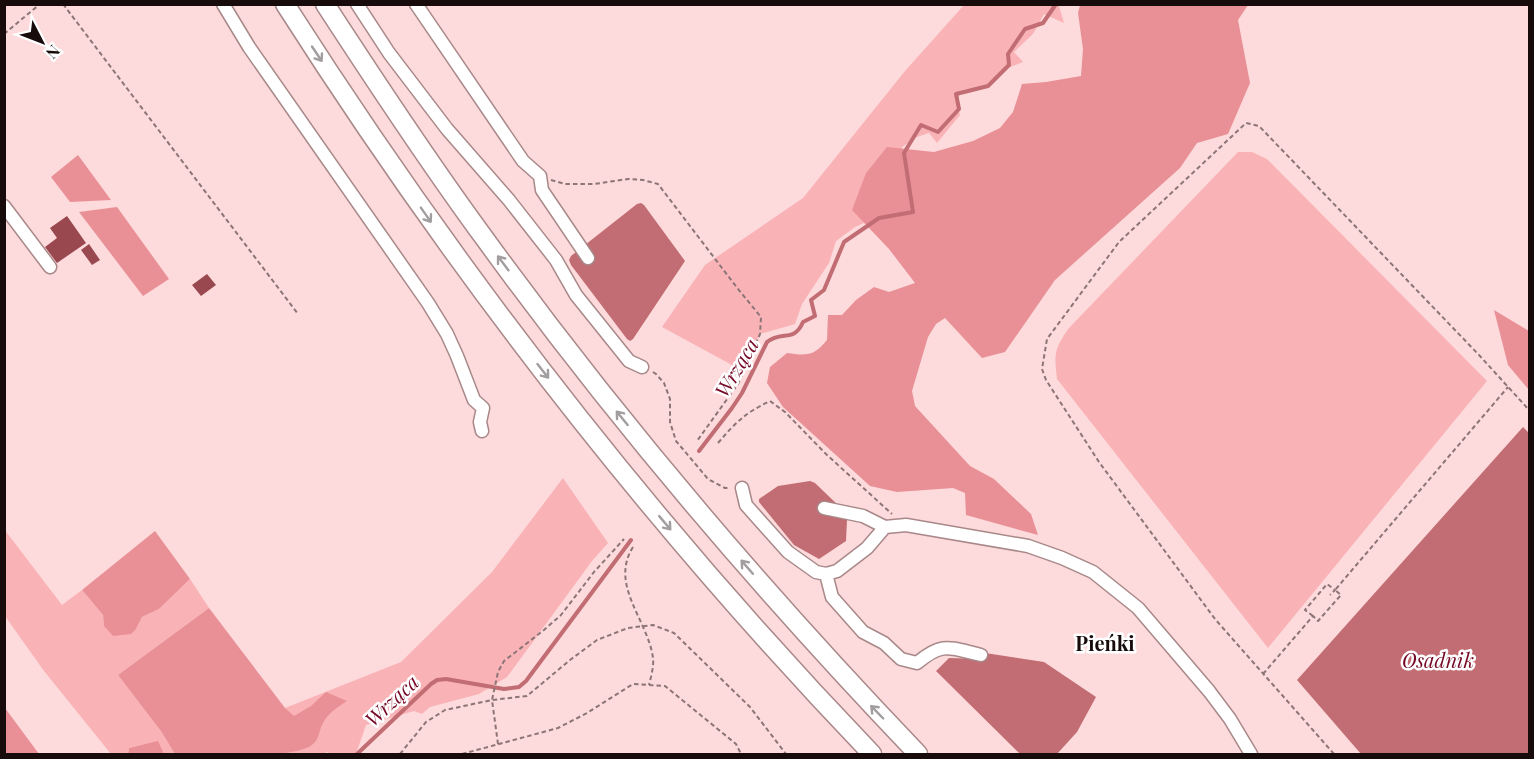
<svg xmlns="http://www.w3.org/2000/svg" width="1534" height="759" viewBox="0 0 1534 759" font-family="'Playfair Display',serif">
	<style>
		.green { fill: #f9b3b7 }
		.forest { fill: #e99096 }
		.water { fill: #c16d73 }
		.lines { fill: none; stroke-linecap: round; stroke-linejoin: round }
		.stream { stroke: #c16d73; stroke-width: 4 }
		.building { fill: #994850 }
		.minor-casing { stroke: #a88889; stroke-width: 15 }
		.highway-casing { stroke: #a88889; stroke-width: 21 }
		.path { stroke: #8c7576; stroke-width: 2; stroke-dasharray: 4.5 3; stroke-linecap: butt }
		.minor { stroke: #fff; stroke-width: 12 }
		.highway { stroke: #fff; stroke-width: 18 }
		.oneway { stroke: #a29d9e }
		.labels { text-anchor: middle; stroke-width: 5; stroke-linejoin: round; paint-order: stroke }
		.water-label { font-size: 20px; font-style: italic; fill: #740724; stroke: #fff }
		.neighbourhood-label { font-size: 20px; font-weight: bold; fill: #170b0c; stroke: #fff }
	</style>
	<rect width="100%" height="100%" fill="#fddadb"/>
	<path class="green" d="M964,5H1060L1059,6L1064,23L1044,14L1033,34L1014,52L1023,62L1002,70L982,89L961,92L957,102L960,115L937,143L929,133L917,137L902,147V164L890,211L855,227L836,241L829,263L802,304L795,324L760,334L743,371L662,327L705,265L803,198L905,71Z
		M1238,152H1252L1267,159L1487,381L1268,648L1057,379C1054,354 1054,349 1069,328Z
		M563,478L608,543L592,561L507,677L479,694L430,707L422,714L414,711L366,725L356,754H329L328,752L322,754H151L143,745L129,748L128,754H111L44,671L5,616L4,529L62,605L82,590L103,615L104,626L136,629L142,617L159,609L190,579L209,608L118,675L162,731L168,742L285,708L401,662L492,572Z"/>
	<path class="forest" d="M1080,5H1248L1238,20L1250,83L1228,134L1197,143L1180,168L1055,280L1005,352L982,358L945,318L936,324L928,337L912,391L915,406L970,466L994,479L1031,514L1038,535L966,515L965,493L953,488L897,492L870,486L783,407L767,383L770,367L787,353C807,356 814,356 827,340L828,315H842L856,300L874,287L889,292L915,283L889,249L852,210L866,173L887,147L934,152L973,141L1000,128L1013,112L1022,84L1046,82L1081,76L1083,49L1078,13Z
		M78,155L111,200L70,202L51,177Z
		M117,207L169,279L143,296L79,212Z
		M1494,310L1529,331V390L1508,365Z
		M155,531L190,579L159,609L142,617L136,629L131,634L113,636L104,626L103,615L82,590Z
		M209,608L285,708L294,716L311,706L326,692L347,701C338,707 328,713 323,723C318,732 320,741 309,747C304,750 289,752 282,754H175L161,731L118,675Z
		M5,708L39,754H7L5,751Z
		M158,741L164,754H128L129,748Z"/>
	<path class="water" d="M641,203L644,205L685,261L633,339L630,341L627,339L571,265L569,260L571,256L637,204Z
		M1523,427L1530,434L1529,754H1361L1297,680Z
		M810,481L815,483L841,508L846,517L847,520L846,541L819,559L794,545L759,502V499L778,486Z
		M985,653L1044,662L1096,697L1077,732L1057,754H1020L936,671L949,658L983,659Z"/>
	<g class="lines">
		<path class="stream" d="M699,451L732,408L742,393L767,342C782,330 794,343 803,322L815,316L811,300L824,290L844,242L879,218L913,212L904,153L921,125L938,132L959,109L956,94L988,86L1009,65L1008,54L1025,29L1043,23L1056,4
			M357,754L431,684L437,680L446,679L504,689L519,687L526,681L631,540"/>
	</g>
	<path class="building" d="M67,216L86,243L57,263L45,247L57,238L50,228Z
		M89,244L100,260L92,265L81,250Z
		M207,274L216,285L201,296L192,285Z"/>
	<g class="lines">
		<defs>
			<path id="minor" d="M223,4L249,47L428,303L447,334L457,356L474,400L483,408L480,422L482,431
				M357,4L389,53L447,129L509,200L556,260L576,295L629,361L642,367
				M416,4L523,161L540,176L542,190L588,258
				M4,206L50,267
				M742,488L746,505L788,552L816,572L826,574L837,571L867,548L885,527
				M824,508L863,516L885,527L906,525L1028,546L1062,558L1093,572L1138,608L1209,691L1230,719L1251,754
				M826,574L832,597L863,632L884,643L901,659L917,663C943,641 950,648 981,655"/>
			<path id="highway" d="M285,4C456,272 652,525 872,754
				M325,4C377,84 429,163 485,239C617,421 763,592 918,754"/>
		</defs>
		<use href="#minor" class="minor-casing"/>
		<use href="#highway" class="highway-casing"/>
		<path class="path" d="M63,4L298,314
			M4,34L40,4
			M551,180L565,184H594L628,179L643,180L658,184L738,289L761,317L760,334L738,384L697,441
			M653,372L656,374L664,383L670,399V422L676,441L708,479L725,488H730
			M718,443C736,422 745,413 770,401L785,412L827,455L892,514
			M633,547C609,585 648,620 653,658C654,666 651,677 649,685
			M1313,616L1305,610L1327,584L1335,590L1330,595
			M1263,674L1313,616L1318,621L1341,595L1335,590L1508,387
			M498,744L492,700L498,672L504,661L544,630L561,615L594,572L624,539
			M400,754L426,722L445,710L492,700L527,696L570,660L597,640L628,628L653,625L674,633L750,707L786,754
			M462,754L558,728L587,713L633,684L665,686L736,744L741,754
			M1334,754L1215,619L1099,462L1046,380L1042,369L1047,339L1119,242L1246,123L1259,126L1479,355L1530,411"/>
		<use href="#minor" class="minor"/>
		<use href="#highway" class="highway"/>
	</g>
	<defs><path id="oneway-shaft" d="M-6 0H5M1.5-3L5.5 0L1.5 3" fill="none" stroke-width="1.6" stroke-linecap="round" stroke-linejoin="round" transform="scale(1.5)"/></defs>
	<g class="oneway">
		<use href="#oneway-shaft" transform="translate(317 54) rotate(56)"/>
		<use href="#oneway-shaft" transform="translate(426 215) rotate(55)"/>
		<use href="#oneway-shaft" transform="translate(503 263) rotate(-127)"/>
		<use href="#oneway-shaft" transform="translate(543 371) rotate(52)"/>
		<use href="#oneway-shaft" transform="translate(622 418) rotate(-129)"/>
		<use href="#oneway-shaft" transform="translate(665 523) rotate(50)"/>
		<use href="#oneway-shaft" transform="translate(747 567) rotate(-131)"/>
		<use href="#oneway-shaft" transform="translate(877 712) rotate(-134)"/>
	</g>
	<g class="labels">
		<g class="water-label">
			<text transform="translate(737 368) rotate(-59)" y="7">Wrząca</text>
			<text x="1438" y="668">Osadnik</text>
			<text transform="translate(392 701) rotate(-43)" y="7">Wrząca</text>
		</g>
		<g class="neighbourhood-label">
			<text x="1105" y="651">Pieńki</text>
		</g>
	</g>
	<rect width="1534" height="759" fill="none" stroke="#170b0c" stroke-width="12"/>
	<g transform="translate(42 42) rotate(132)" stroke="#ffffff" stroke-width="4.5" paint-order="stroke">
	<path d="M0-4.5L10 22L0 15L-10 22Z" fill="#170b0c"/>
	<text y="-9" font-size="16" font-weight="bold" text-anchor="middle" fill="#170b0c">N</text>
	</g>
</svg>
